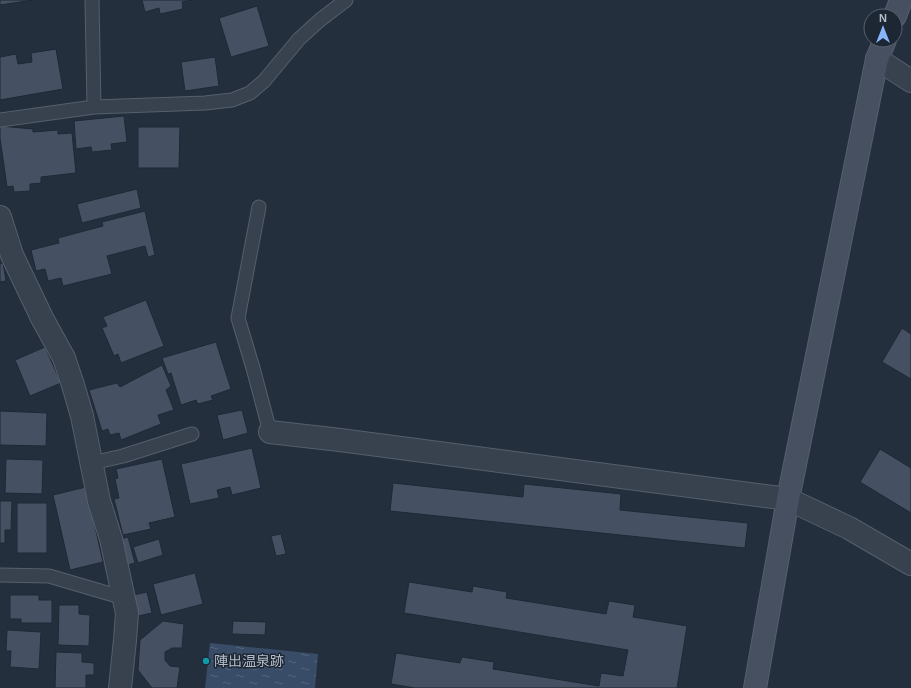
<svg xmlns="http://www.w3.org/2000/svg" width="911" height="688" viewBox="0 0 911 688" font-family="Helvetica,'Noto Sans JP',sans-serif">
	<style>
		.water { fill: url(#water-ripples) }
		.building { fill: #455162; stroke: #1f2835 }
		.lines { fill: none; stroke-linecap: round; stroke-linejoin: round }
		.lane-casing { stroke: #565f6c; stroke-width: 15 }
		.street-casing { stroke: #565f6c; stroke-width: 24 }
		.secondary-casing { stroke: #565f6c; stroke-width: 24 }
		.lane { stroke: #38414e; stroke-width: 13 }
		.street { stroke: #38414e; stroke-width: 22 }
		.secondary { stroke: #465061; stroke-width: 22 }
		.culture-dot { fill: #0f9aa8; stroke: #1d2633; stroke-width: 1.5 }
		.labels { text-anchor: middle; stroke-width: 3; stroke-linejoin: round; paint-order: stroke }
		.poi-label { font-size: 14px; fill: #b4bcc9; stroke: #1d2633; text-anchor: start }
	</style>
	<defs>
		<pattern id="water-ripples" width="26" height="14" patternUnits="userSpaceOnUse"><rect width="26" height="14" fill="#394c67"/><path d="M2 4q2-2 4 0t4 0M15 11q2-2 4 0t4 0" fill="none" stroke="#53647b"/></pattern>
	</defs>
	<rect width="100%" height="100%" fill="#242f3e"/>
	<path class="water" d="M210,643L318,654L315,688H205Z"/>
	<path class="building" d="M0,0H33L0,5Z
		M142,0H192L182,2L183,9L160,14L159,8L145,12Z
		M257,6L269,46L231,57L219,18Z
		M56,49L63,89L0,100V57L16,54L18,64L32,62L31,53Z
		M215,57L219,86L185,91L181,62Z
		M124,116L127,142L111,144L112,150L92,152L91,147L76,149L74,121Z
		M0,126L33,129V132L58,130V134L72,133L76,173L41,177V183L30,184V191L14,192L13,186L7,187L0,138Z
		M138,127H180L179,168H138Z
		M137,189L141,208L82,223L77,204Z
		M145,211L155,255L148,257L145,246L107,256L112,274L63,286L61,278L48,281L45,269L36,271L31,250L59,243L58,238L103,226L102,222Z
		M3,263L6,281L0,282V264Z
		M146,300L164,346L121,363L118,354L114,356L102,328L107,326L103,317Z
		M902,328L911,334V379L882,362Z
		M216,342L231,389L211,396L213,400L198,404L196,400L181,405L171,373L168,374L162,358Z
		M45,347L61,383L30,396L15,360Z
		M162,365L171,386L166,390L174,410L158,415L161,424L121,440L119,433L110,435L108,429L102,431L89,390L117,383L120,387Z
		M242,410L248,433L223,440L217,415Z
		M0,411L47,413L46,446L0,445Z
		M252,448L261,488L232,495L230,487L217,490L219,498L190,504L181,464Z
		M880,449L911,468V513L860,482Z
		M6,459L43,460L42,494L5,493Z
		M162,459L175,517L149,523L151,529L123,535L114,499L119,498L115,479L118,478L116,469Z
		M393,483L523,497L524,484L621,494L620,510L748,523L745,548L390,511Z
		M86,487L103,562L70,570L53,495Z
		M0,501H12L11,530H5V543H0Z
		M17,503H47V553H17Z
		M281,534L286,554L276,556L271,536Z
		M128,537L135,563L124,566L117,540Z
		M159,539L163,555L138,563L133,547Z
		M195,573L203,604L161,615L153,584Z
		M409,582L472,592L473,586L507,592L506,598L606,614L609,601L635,605L633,617L687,626L677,688H415L391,684L396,653L460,663L462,657L494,662L493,669L599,686L601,673L623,676L628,650L404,613Z
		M147,592L152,613L138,616L133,595Z
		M10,595H39V600H52V623H21V619H10Z
		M59,605H79V614L90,615L89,646L58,645Z
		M163,621L184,624L182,648H172L165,652V660L170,666L180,667L177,688H152L138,670L140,640Z
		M233,621L266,622L265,635L232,634Z
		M7,630L41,632L39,669L10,667L11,651H6Z
		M56,652L82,653V662L94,663V675H86V688H55Z"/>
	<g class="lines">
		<defs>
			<path id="lane" d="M94,107L205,103L232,100L250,93L264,81L299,39L320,20L346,0
				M0,120L94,107L92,0
				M259,207L238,318L253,368L270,432
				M92,463L123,456L192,434
				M0,575L49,576L124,598"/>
			<path id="street" d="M877,59L911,81
				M0,217L12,255L42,318L64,358L73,385L82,416L99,501L111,539L127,613L125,640L120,688
				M270,432L340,440L788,499L849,528L911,564"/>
			<path id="secondary" d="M895,16L901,0
				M755,688L788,499L877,59L885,40"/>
		</defs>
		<use href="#lane" class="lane-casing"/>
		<use href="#street" class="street-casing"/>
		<use href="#secondary" class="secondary-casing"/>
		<use href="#lane" class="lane"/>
		<use href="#street" class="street"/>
		<use href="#secondary" class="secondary"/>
	</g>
	<circle class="culture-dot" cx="206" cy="661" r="4"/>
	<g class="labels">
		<g class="poi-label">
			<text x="214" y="666">陣出温泉跡</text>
		</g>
	</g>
	<g transform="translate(883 28)"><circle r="19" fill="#1d2633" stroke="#59626f"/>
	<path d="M0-3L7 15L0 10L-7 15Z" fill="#8ab4f8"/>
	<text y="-6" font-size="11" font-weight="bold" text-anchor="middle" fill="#b4bcc9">N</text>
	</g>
</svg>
